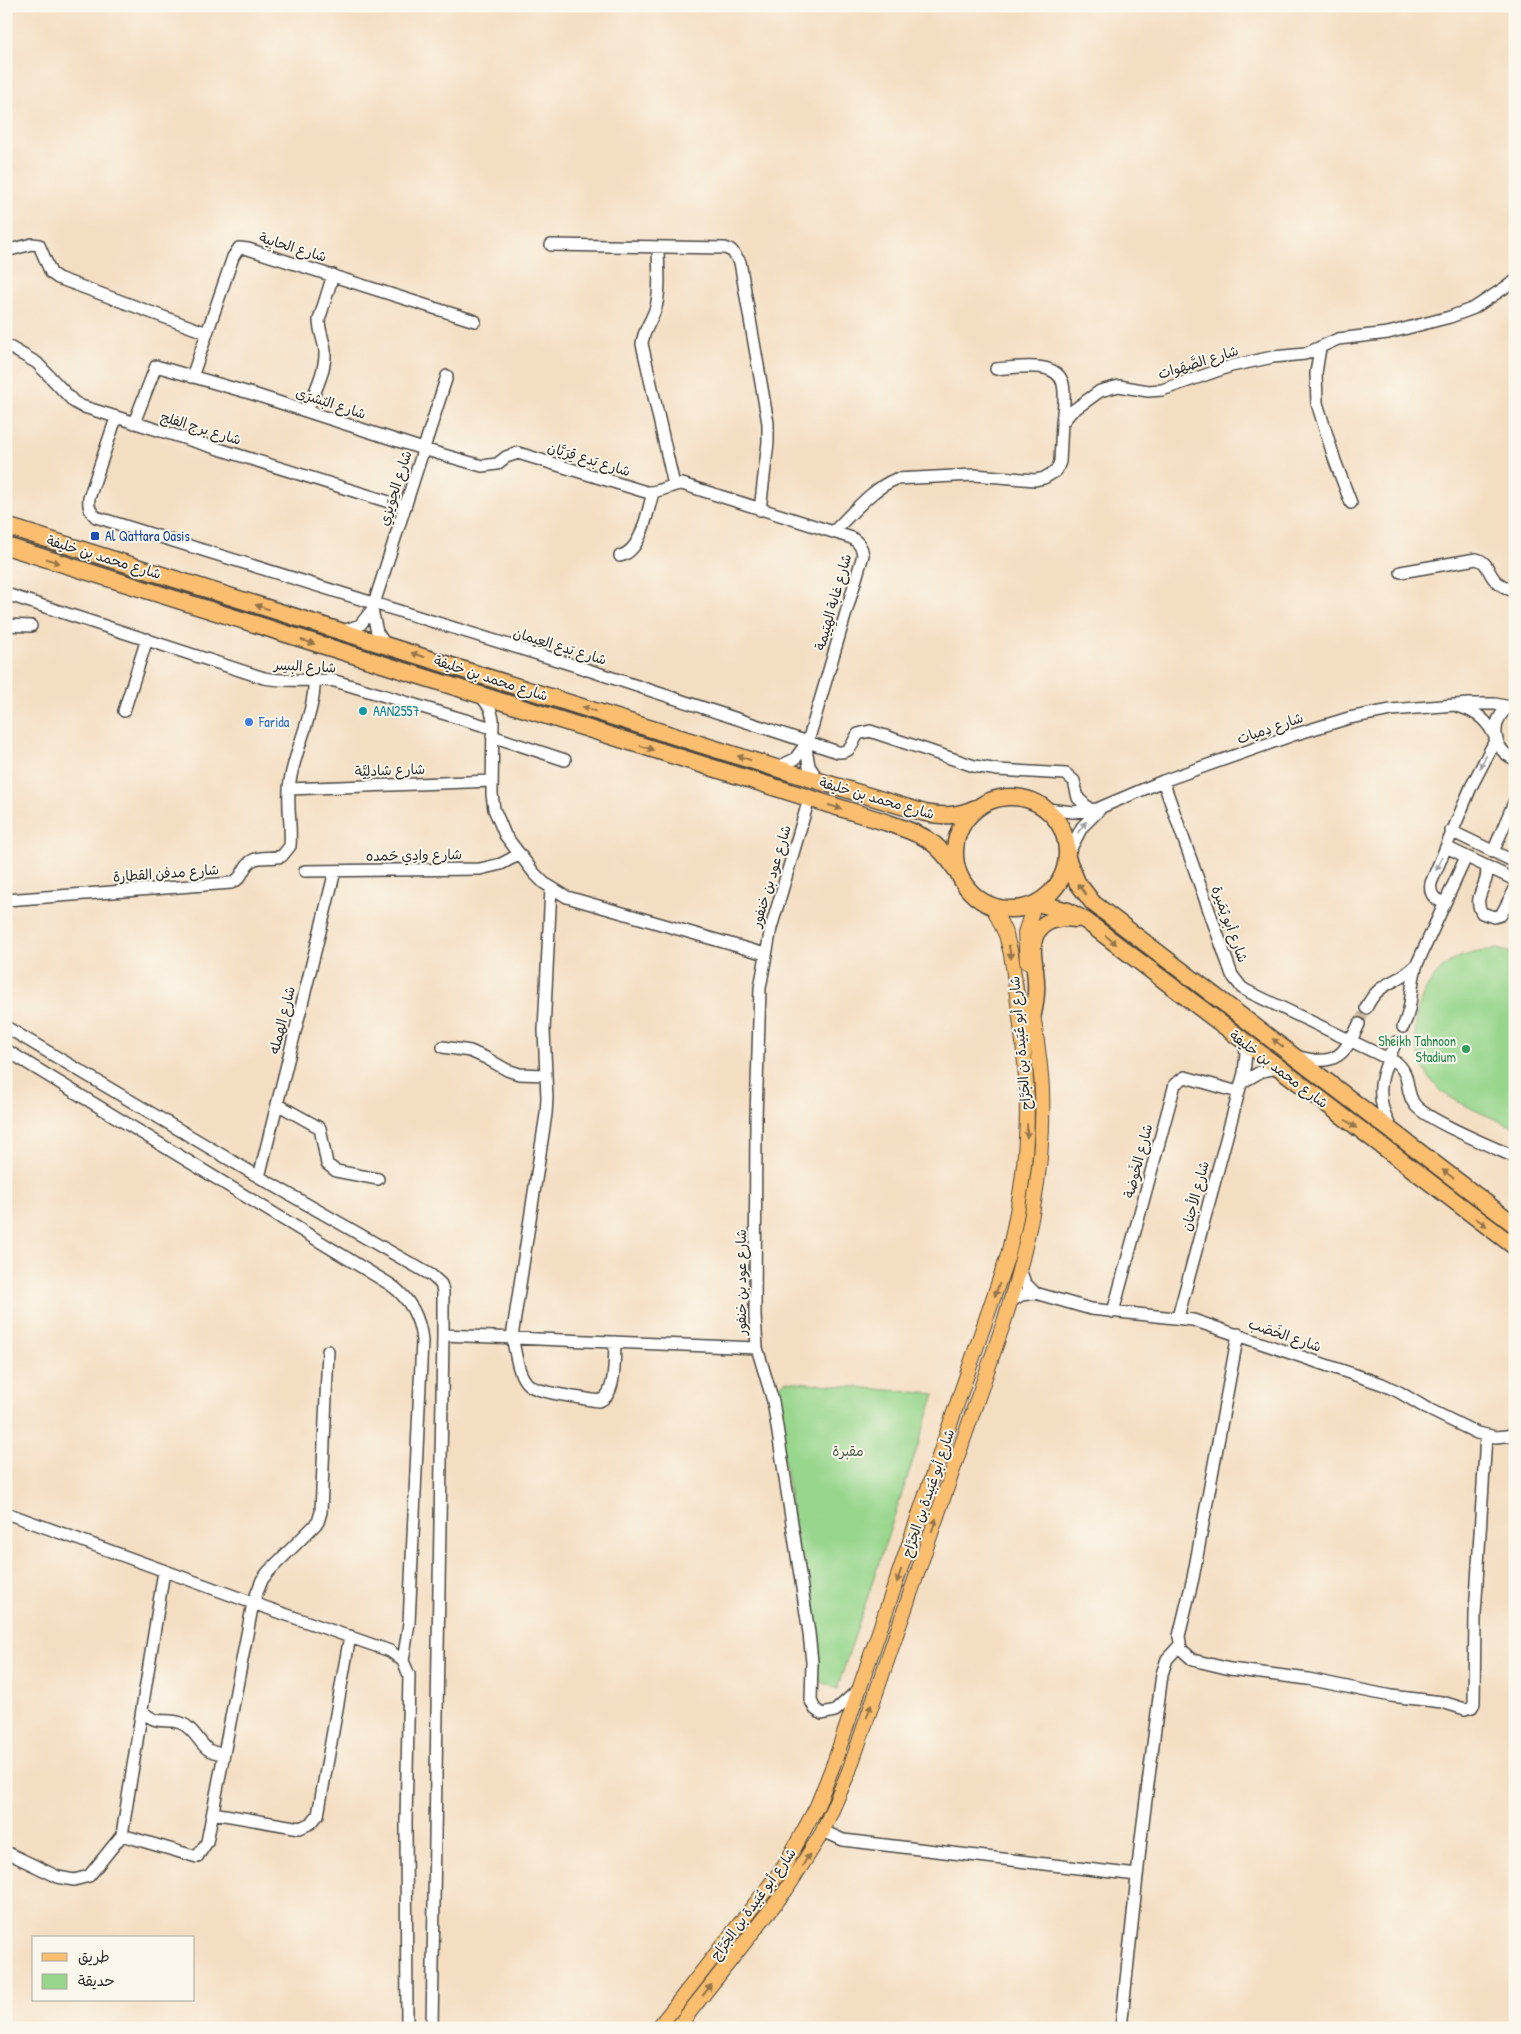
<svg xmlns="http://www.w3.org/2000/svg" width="1521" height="2034" viewBox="0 0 1521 2034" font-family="'Patrick Hand','Playpen Sans Arabic',sans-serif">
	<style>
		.green { fill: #97d68c; stroke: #61805c }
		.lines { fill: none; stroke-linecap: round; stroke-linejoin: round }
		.minor-tunnel { stroke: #ccbaa4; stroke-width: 11; stroke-dasharray: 11 5.5; stroke-linecap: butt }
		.minor-casing { stroke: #494642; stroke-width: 14 }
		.major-casing { stroke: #494642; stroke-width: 16 }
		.highway-casing { stroke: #494642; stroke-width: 19 }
		.minor { stroke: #fff; stroke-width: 11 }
		.major { stroke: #fbbe6e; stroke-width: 14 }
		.highway { stroke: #fbbe6e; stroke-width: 16 }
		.oneway { fill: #93744c }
		.oneway2 { fill: #a0a0a0 }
		.transit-dot { fill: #1a4fb4; stroke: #fbf7ec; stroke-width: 2 }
		.culture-dot { fill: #0f9aa8; stroke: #fbf7ec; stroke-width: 2 }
		.shop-dot { fill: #3f7fe0; stroke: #fbf7ec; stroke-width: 2 }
		.leisure-dot { fill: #2e9e5b; stroke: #fbf7ec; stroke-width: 2 }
		.labels { text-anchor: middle; stroke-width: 4; stroke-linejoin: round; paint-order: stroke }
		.street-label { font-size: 14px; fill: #2b2b2b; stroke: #fbf7ec }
		.transit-label { font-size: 14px; fill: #164399; stroke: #fbf7ec; text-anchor: start }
		.culture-label { font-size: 14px; fill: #0d838f; stroke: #fbf7ec; text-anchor: start }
		.shop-label { font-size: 14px; fill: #366cbe; stroke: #fbf7ec; text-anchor: start }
		.leisure-label { font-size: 14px; fill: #27864d; stroke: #fbf7ec; text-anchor: end }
		.park-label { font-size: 14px; fill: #4b5e48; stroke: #fbf7ec }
	</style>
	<rect width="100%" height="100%" fill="#fbf7ec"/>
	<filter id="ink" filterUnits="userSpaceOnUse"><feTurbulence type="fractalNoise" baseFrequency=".02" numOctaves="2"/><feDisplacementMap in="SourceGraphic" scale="10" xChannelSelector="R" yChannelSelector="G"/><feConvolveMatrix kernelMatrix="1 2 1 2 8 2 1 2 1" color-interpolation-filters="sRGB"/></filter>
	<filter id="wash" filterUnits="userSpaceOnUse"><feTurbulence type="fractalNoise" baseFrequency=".0096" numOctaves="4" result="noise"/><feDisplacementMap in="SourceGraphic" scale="20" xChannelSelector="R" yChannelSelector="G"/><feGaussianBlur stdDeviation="1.12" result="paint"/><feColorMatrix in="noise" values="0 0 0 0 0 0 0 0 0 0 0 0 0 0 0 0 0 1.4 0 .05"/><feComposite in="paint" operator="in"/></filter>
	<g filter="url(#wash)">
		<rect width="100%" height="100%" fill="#f4dec2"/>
		<path class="green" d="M1497,949L1515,954V1128C1494,1118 1453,1103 1437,1087C1403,1051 1410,991 1450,962C1463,953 1482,952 1497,949Z
			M785,1381L935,1394L837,1689L817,1680L774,1393Z"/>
	</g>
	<g filter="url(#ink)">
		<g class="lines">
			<path class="minor-tunnel" d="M1359,1024L1366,1008"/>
			<defs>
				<path id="minor" d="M551,245L725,248L732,251L740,262L768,423V442L760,510
					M658,247C658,266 661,288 656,307C652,321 643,330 642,344L674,485
					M6,251L32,244L39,245L51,273L58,278L207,333L233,257L239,248L248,249L475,321
					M6,345L37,363L74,402L81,406L405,507
					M1320,348L1316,373L1317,403L1335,461L1351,503
					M996,369C1015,368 1057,359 1063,384C1066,396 1063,411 1062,423
					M192,377L207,333
					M307,411C314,393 326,371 325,351C324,340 319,331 319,320L333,275
					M116,418L89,498C88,507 90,511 96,517L570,664L838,752C852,753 851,744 858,734L870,731L974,766L998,770L1066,774L1074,781L1078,798L1090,810
					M134,423L156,366L253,394L423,449L482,466L497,464L506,457L518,453L646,492C660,493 669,485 682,484L852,538C859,543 862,547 863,555L806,748L809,766L819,781
					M833,532C852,514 871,489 896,479L974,475L1035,480L1044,478L1056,471L1060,462L1062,423L1071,412L1100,391L1119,386L1148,391L1162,390L1231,366L1273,357L1305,354L1338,339L1388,333L1450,317L1474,308L1515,281
					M620,556C642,551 647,512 653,493
					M1401,572L1476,559C1490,562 1487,574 1497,582C1502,586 1509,589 1515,592
					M6,594L264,678C290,683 309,678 335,681L492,728
					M372,610L377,632L385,644
					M6,625L31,626
					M343,631L360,625L372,610L447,376
					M480,695L490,708L493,719L492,794L494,809L500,823L505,835L534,873L544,883L567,897L765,954
					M1515,704C1490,713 1489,750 1515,759
					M1459,707C1476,711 1488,721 1495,737
					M124,711L147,639
					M492,736L565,760
					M776,768L795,759L806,744
					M1163,781L1232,975L1242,988L1249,992L1397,1063C1412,1076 1404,1091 1415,1105C1428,1121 1493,1147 1515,1157
					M289,789L492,781
					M809,799L771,928L760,988L756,1117L755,1316L757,1348L773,1401L809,1633L812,1662L811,1701L815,1709L822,1714L835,1711L859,1689
					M1047,809L1073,812L1097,809L1163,781L1293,735L1349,718L1391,710L1468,704H1495L1510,707
					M1451,831L1515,862
					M1446,847L1515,880
					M1493,852L1515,800
					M1068,854L1082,827L1100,809
					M1486,867C1491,884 1471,896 1482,913L1494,917L1501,915L1515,889
					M305,871L480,869L501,864L520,854
					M551,888L544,1030L547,1098L546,1114L512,1337C516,1352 517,1375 529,1385C538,1393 584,1398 598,1401C617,1398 614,1358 615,1342
					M6,900L231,883C245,878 242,865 253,860C261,856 273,859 282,856L290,846C292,824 286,803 290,781C295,749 316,710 314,679
					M1445,902C1435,901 1429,894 1431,883L1471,787L1496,739
					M1366,1008C1380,979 1396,986 1416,965
					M6,1027L259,1177L431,1275L441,1284L443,1291V1335L432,2028
					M1403,1027C1414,1004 1409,987 1417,964L1466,857
					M443,1047L470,1051L486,1058L507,1070L519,1074L546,1075
					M6,1050L391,1285C410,1299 420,1317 422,1341L409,1623L403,1661
					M1299,1057C1335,1067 1345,1055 1359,1024
					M1241,1083L1262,1071L1278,1068
					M277,1104L320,1128L327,1164L336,1171L378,1179
					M1391,1128C1373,1096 1381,1073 1396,1042
					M259,1177L335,871
					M1020,1269L1025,1283L1035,1293
					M1010,1302L1021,1295L1035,1293L1091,1309L1193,1320L1382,1384L1399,1392L1426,1408L1477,1433L1496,1437L1515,1435
					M1113,1312L1175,1084L1185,1077L1238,1092
					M1178,1317L1244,1073L1246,1053L1244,1043
					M1238,1334L1193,1578L1179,1636L1181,1649L1193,1660L1230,1669L1308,1679L1391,1696L1442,1702L1465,1709L1472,1707L1474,1703L1475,1614L1486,1436
					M443,1335L757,1348
					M6,1513L253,1603L390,1651L403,1661L409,1675L406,1822L407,2028
					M142,1711C159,1727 164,1717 181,1723C194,1728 200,1745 209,1750C213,1753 220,1753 224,1754
					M213,1813L300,1828L311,1823L318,1815L350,1636
					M823,1831L843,1840L1137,1875
					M122,1835L197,1857L207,1842L253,1603L262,1580L268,1572L318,1522L321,1512L328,1351
					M6,1852L58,1877L74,1880L89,1876L122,1835L164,1571
					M1121,2028L1141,1839L1162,1674L1167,1659L1180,1645"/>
				<path id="major" d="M1027,962L1025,933L1034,905
					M658,2028L784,1867L817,1806L834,1763L1008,1255C1017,1217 1024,1179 1026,1139C1030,1077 1020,1015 1011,954L1006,935L993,907
					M677,2028L786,1890L822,1833L849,1771L1004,1322C1028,1246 1045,1170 1042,1091C1041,1061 1035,1033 1032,1004"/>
				<path id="highway" d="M6,526L776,768L925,813C944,817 958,816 976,808
					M6,546L885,822C922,835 934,837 957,871
					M955 853a56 56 0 1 1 112 0a56 56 0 1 1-112 0Z
					M1067,858L1077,882L1093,903L1515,1225
					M1037,903L1068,911L1086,921L1515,1247
					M1033,1014C1035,1004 1037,994 1036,983C1036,971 1032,957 1033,945C1035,922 1056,916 1076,919"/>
			</defs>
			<use href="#minor" class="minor-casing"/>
			<use href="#major" class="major-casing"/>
			<use href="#highway" class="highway-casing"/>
			<use href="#minor" class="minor"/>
			<use href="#major" class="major"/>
			<use href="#highway" class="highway"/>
		</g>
		<defs><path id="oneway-solid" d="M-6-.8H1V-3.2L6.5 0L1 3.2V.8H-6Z" transform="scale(1.25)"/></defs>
		<g class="oneway">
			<use href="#oneway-solid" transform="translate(53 561) rotate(18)"/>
			<use href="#oneway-solid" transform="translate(262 607) rotate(-163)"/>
			<use href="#oneway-solid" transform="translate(308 642) rotate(18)"/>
			<use href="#oneway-solid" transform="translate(418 655) rotate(-163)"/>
			<use href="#oneway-solid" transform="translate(589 709) rotate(-162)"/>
			<use href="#oneway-solid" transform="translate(647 748) rotate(18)"/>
			<use href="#oneway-solid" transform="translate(744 758) rotate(-162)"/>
			<use href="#oneway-solid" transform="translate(835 807) rotate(17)"/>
			<use href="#oneway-solid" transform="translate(1082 889) rotate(-126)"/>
			<use href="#oneway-solid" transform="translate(1111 940) rotate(38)"/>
			<use href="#oneway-solid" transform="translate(1010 952) rotate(80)"/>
			<use href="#oneway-solid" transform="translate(1278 1043) rotate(-143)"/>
			<use href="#oneway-solid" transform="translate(1351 1124) rotate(37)"/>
			<use href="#oneway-solid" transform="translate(1027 1131) rotate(91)"/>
			<use href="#oneway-solid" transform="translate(1448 1174) rotate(-143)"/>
			<use href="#oneway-solid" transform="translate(1481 1222) rotate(37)"/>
			<use href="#oneway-solid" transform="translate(997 1290) rotate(109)"/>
			<use href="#oneway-solid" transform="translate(934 1525) rotate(-71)"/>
			<use href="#oneway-solid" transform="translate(899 1576) rotate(109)"/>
			<use href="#oneway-solid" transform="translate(869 1711) rotate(-71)"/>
			<use href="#oneway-solid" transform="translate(806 1860) rotate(-59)"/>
			<use href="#oneway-solid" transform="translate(707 1990) rotate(-51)"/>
		</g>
		<g class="oneway2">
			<use href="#oneway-solid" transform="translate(1483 762) rotate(117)"/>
			<use href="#oneway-solid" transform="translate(1082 827) rotate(-53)"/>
			<use href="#oneway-solid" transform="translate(1439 864) rotate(114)"/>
		</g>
	</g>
	<rect class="transit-dot" x="90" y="531" width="10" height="10" rx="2.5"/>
	<circle class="culture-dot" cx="363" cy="711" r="5"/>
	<circle class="shop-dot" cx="249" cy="722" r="5"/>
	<circle class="leisure-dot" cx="1466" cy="1049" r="5"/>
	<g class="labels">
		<g class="street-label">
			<text transform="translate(293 247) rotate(17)" y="5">شارع الحابِية</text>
			<text transform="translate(1198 362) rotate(-17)" y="5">شارع الصَّهَوات</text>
			<text transform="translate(331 403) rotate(18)" y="5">شارع البُشرَى</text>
			<text transform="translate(201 428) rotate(17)" y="5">شارع برج الفلج</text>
			<text transform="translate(589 459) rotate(17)" y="5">شارع بَدع قِرَيَّان</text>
			<text transform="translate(395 488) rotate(-72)" y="5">شارع الحِوَيزِي</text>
			<text transform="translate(104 557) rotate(17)" y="5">شارع محمد بن خليفة</text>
			<text transform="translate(833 602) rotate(-74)" y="5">شارع غابة الهِيَيمة</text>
			<text transform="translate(560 646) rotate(17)" y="5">شارع بَدع العِيمان</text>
			<text transform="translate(305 666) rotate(3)" y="5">شارع البِسِر</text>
			<text transform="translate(491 678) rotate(18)" y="5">شارع محمد بن خليفة</text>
			<text transform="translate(1270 728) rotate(-19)" y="5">شارع دِميات</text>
			<text transform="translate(390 770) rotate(-2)" y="5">شارع شادلِيَّة</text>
			<text transform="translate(877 798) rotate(16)" y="5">شارع محمد بن خليفة</text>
			<text transform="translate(414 855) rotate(-1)" y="5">شارع وادِي حَمده</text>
			<text transform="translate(166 873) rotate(-4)" y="5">شارع مدفن القطارة</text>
			<text transform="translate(771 876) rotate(-73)" y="5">شارع عود بن خنفور</text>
			<text transform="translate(1230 924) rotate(70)" y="5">شارع أبو ثِمَيرة</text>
			<text transform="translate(282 1020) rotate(-76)" y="5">شارع الهمله</text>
			<text transform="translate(1020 1043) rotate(-95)" y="5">شارع أبو عُبَيدة بن الجَرَّاح</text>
			<text transform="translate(1279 1069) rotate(37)" y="5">شارع محمد بن خليفة</text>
			<text transform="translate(1138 1161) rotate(-75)" y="5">شارع الخَوضة</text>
			<text transform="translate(1195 1196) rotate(-75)" y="5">شارع الأجنان</text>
			<text transform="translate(741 1282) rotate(-90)" y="5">شارع عود بن خنفور</text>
			<text transform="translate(1285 1335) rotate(19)" y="5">شارع الخَصَب</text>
			<text transform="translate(928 1493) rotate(-71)" y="5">شارع أبو عُبَيدة بن الجَرَّاح</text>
			<text transform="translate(753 1904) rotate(-54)" y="5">شارع أبو عُبَيدة بن الجَرَّاح</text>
		</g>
		<g class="transit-label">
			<text x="105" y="541">Al Qattara Oasis</text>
		</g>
		<g class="culture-label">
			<text x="373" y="716">AAN2557</text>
		</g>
		<g class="shop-label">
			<text x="259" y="727">Farida</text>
		</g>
		<g class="leisure-label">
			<text x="1456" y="1046">Sheikh Tahnoon<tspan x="1456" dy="16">Stadium</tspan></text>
		</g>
		<g class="park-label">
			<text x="848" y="1456">مقبرة</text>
		</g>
	</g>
	<rect width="1521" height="2034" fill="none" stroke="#fbf7ec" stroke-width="25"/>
	<rect x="32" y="1936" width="162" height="65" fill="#fbf7ec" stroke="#a8a59f"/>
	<rect x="42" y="1953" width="25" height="8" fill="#fbbe6e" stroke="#a8a59f"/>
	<text x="78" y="1962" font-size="15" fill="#2b2b2b">طريق</text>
	<rect x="42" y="1974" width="25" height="15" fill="#97d68c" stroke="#a8a59f"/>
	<text x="78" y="1986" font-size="15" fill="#2b2b2b">حديقة</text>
</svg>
